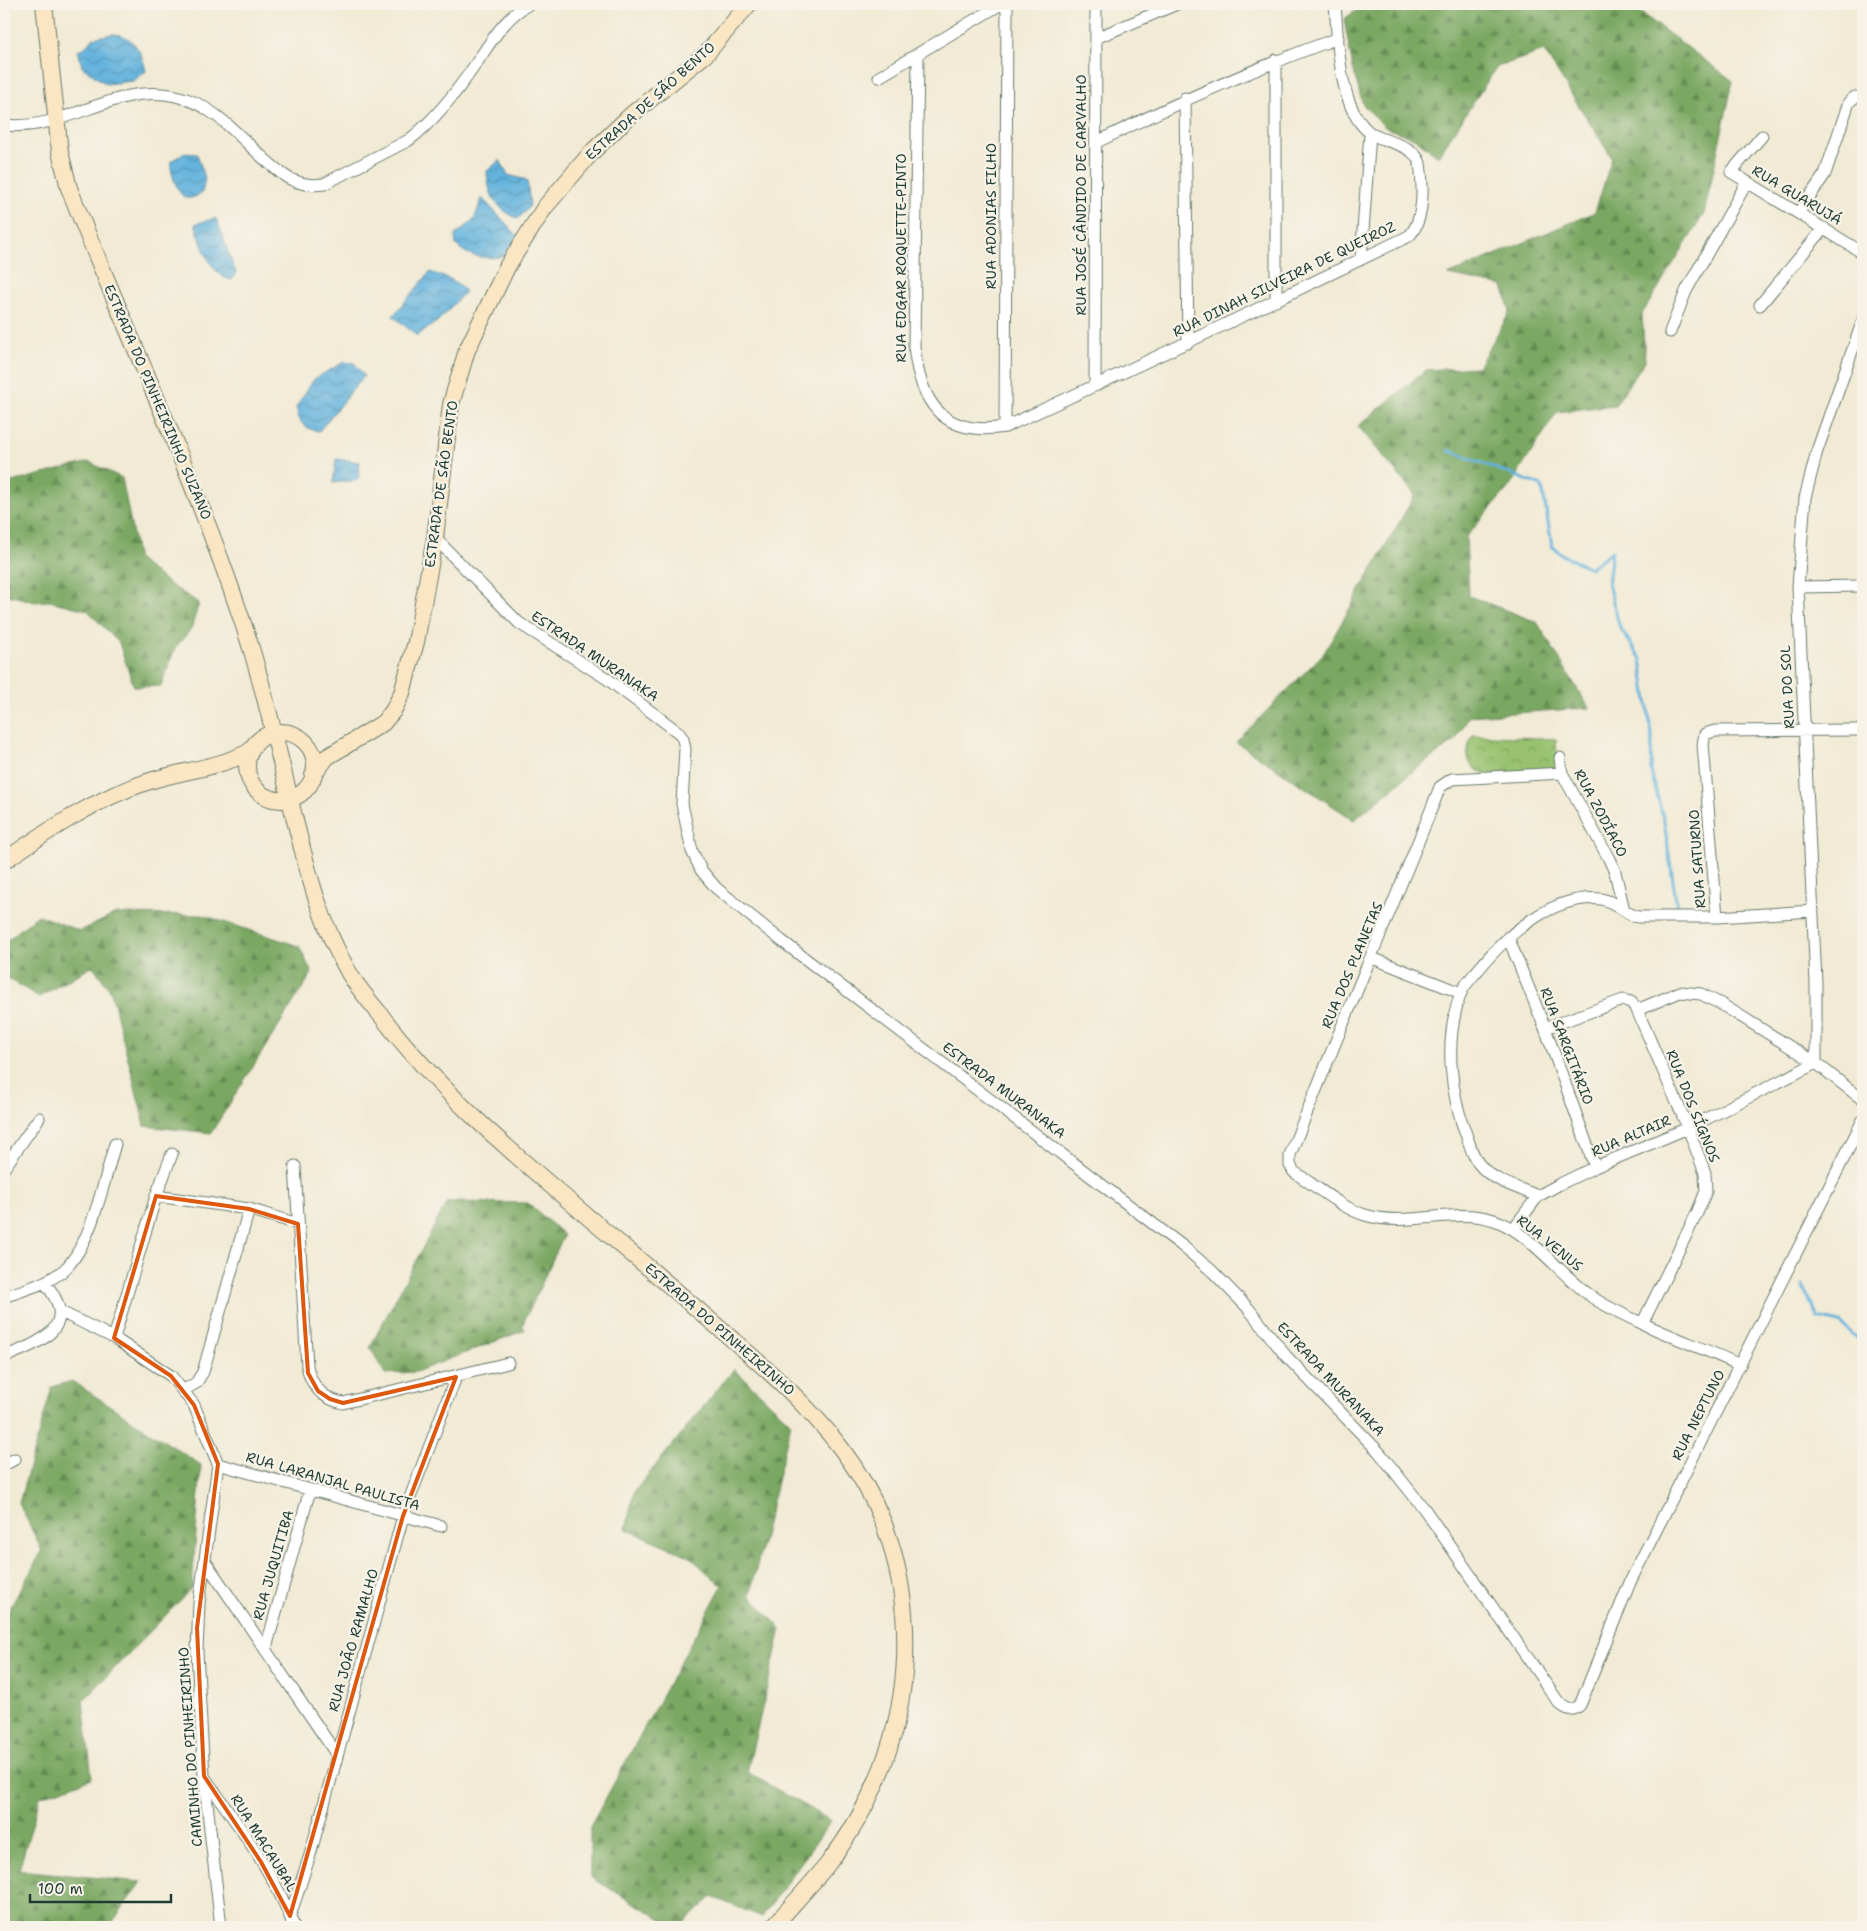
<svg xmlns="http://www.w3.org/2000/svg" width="1867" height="1931" viewBox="0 0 1867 1931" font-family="'Shantell Sans',sans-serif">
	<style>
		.forest { fill: url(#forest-firs); stroke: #4c724b }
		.park { fill: url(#park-crowns); stroke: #5c8052 }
		.water { fill: url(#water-waves); stroke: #407888 }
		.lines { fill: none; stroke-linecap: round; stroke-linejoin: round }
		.stream { stroke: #62b2dd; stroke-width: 3 }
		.street-casing { stroke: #687a6c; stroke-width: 13 }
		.secondary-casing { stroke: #687a6c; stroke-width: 18 }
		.street { stroke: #fff; stroke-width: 11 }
		.secondary { stroke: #fbe6c4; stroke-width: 16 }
		.marked { fill: none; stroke: #de580e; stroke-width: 4; stroke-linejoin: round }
		.labels { text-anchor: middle; stroke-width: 4.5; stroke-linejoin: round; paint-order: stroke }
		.street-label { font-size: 14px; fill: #1f3d34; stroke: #f7f3e8 }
	</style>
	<defs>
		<pattern id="forest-firs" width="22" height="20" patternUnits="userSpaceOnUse" patternTransform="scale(1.25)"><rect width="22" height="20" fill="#7aa862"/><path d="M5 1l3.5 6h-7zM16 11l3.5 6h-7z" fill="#638a52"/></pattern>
		<pattern id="park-crowns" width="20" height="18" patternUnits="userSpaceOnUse" patternTransform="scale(1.25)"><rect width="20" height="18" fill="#98c26f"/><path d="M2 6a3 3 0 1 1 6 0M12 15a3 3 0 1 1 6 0" fill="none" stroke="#7b9f5c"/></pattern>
		<pattern id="water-waves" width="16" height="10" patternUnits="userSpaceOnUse" patternTransform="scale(1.25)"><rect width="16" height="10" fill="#62b2dd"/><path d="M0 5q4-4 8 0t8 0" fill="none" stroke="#5092b4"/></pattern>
	</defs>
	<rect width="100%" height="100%" fill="#f7f3e8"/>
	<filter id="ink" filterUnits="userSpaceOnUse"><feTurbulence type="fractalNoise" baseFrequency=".02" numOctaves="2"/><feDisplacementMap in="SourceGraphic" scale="10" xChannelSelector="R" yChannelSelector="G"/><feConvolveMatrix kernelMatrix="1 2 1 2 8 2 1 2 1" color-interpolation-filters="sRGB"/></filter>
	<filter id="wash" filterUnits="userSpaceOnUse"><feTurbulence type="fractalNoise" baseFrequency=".0096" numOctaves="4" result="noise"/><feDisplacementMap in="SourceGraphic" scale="20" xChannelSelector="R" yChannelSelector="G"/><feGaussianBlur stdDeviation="1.12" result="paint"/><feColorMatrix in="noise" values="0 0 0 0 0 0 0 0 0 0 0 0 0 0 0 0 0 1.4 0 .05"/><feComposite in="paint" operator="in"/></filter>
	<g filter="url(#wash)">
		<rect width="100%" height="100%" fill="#f1ead4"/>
		<path class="forest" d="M1365,4H1633V7L1733,81L1704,214L1642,314L1645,361L1615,405L1557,412L1510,486L1466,537L1469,596L1537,622L1589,708L1469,716L1455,741L1416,769L1354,820L1236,742L1324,653L1415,495L1358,426L1426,370L1478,367L1510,312L1503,286L1448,275L1595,212L1612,158L1544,51L1497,67L1438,156L1414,138L1386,128L1363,105L1353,69L1344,19Z
			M89,462L122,478L138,560L172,586L199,603L191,629L175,648L161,686L134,687L119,643L87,610L49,601L35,602L4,594V484Z
			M116,914L202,915L299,946L312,973L211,1133L145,1126L111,992L93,966L39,997L4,976V943L38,915L80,931Z
			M447,1202L528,1203L564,1235L522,1326L525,1330L416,1372L385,1374L370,1347Z
			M734,1369L791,1423L750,1595L781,1629L747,1772L831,1821L762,1917L712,1897L679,1927H675L590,1877V1827L722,1586L689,1556L626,1529L634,1492Z
			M72,1381L201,1465L192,1588L83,1701L92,1778L40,1797L19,1870L141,1882L109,1927H4V1619L42,1551L19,1503L52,1387Z"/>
		<path class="park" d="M1473,735L1556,739L1558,770C1544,771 1492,776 1483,773C1464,766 1465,750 1473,735Z"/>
		<path class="water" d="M112,34C133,34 142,52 146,71L133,81L106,84L82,67L78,50L84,48L93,38Z
			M184,153L197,154L205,178L202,193C197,196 192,199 186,198C178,196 169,169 171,161Z
			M500,160L508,175L527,180L530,206L518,219C496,208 488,196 487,171Z
			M482,198L518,236L509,255C490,260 470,259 456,245L455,235L474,220Z
			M216,218L236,273L232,280C209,276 202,243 195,224Z
			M430,272C442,276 459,280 465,292L438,321L417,336L393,316Z
			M344,362L354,363L364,376L319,431C303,429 299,423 296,407L314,379Z
			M336,459L360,462L358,480L333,483Z"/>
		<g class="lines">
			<path class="stream" d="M1448,450L1542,486L1552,546L1564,556L1590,568L1612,551L1608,584L1620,628L1641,659L1652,736L1651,771L1664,822L1677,907
				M1802,1285L1818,1318L1840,1323L1863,1343"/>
		</g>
	</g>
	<g filter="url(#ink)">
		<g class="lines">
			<defs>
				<path id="street" d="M1096,38L1177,4
					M918,56L914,346C920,403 943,437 1005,427C1141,365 1275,301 1409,236C1425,220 1423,184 1420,163C1412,142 1385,144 1369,132C1338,107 1338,40 1335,4
					M879,77L1001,4
					M1185,98L1188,343
					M4,125C73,133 127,70 196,103C231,120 256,157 288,178C301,184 310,186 324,184L409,140C435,120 455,94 473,68C489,45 504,17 529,4
					M1762,136L1731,172L1863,253
					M1097,142C1176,103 1255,68 1338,38
					M1799,212L1825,174L1849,102L1855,97H1863
					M1361,259L1370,133
					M1276,301V60
					M1760,305L1824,228
					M1670,332L1686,291L1747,182
					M1095,386L1096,4
					M1005,427L1007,4
					M435,538L519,623L606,678L678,732L683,739L685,749L682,804L692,851L701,870L716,888L782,941L1181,1245L1212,1271L1248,1308L1286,1356L1379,1452L1425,1510L1559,1703C1567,1710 1572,1712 1580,1705L1631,1580L1863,1120
					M1798,587L1863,586
					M1560,758L1562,773L1608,857L1615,872L1624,910
					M1562,773L1452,779L1440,787C1392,910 1338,1032 1290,1155V1165L1294,1172C1316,1186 1340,1207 1365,1215C1407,1228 1453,1207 1494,1220C1531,1232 1564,1280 1598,1301C1639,1325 1696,1345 1740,1365
					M1717,917L1703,744L1705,734L1715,731L1863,730
					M1508,937L1545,1028L1595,1167
					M1372,958L1461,993
					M1637,1010L1680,992L1701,994L1721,1004L1816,1063L1863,1100
					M1545,1028L1623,1000L1631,1002L1637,1010L1688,1128L1705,1173L1706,1191L1697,1213L1643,1322
					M295,1166L307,1366C311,1386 323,1399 343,1403L508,1363
					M4,1168L39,1118
					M156,1196L249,1209L298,1224
					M1538,1196C1519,1188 1492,1181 1479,1164C1473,1157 1471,1148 1468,1140C1450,1094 1444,1042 1460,995C1463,986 1472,977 1478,970C1506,935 1553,894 1601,899C1616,901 1625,914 1638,917H1717L1813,911
					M1513,1229L1538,1196L1558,1185L1595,1167L1688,1128L1816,1063V983L1798,587L1805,498L1817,451L1863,320
					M4,1297C22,1290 44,1285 60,1273C90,1252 104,1180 115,1144
					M61,1312L114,1338L171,1376L194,1405L218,1464L199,1603L197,1652L204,1776L221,1927
					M114,1338L156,1196L172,1154
					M4,1357C42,1342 82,1326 44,1282
					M184,1390L196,1383L203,1372L249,1209
					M218,1464L441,1526
					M4,1465L15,1459
					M205,1561L337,1755
					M266,1648L310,1490
					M205,1778C238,1825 275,1873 294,1927
					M290,1916L310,1855L403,1516L456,1377"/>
				<path id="secondary" d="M44,4L60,152L69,188C130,342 201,490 251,648C267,701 279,754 292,808C306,865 319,921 349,973C358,988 369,1001 380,1014C409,1053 442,1087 477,1120C550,1188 629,1250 704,1315C805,1402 892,1471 904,1614C912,1704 883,1793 827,1865C810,1886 791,1906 773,1927
					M247 766a34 34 0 1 1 68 0a34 34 0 1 1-68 0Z
					M313,775L327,757L383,723L393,711L402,693L416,642L435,538L451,404L467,350L508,265L545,207L591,153L631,115L706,54L749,4
					M4,861C49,830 95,799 147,782C183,770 215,769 249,752"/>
			</defs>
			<use href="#street" class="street-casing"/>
			<use href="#secondary" class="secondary-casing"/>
			<use href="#street" class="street"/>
			<use href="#secondary" class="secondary"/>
		</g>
	</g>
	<path class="marked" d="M156,1196L249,1209L298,1224L308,1373L318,1391L330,1399L343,1403L456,1377L403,1516L290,1916L261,1862L204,1776L197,1628L218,1464L194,1405L171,1376L114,1338Z"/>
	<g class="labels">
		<g class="street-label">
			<text transform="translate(650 101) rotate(-42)" y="5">ESTRADA DE SÃO BENTO</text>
			<text transform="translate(1081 195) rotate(-90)" y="5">RUA JOSÉ CÂNDIDO DE CARVALHO</text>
			<text transform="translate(1797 195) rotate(31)" y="5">RUA GUARUJÁ</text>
			<text transform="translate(991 216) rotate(-90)" y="5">RUA ADONIAS FILHO</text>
			<text transform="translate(901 258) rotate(-90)" y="5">RUA EDGAR ROQUETTE-PINTO</text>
			<text transform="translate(1284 279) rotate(-26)" y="5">RUA DINAH SILVEIRA DE QUEIROZ</text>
			<text transform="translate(158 402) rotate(67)" y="5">ESTRADA DO PINHEIRINHO SUZANO</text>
			<text transform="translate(441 484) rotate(-82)" y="5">ESTRADA DE SÃO BENTO</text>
			<text transform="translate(595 656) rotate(34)" y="5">ESTRADA MURANAKA</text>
			<text transform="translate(1787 687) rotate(-93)" y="5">RUA DO SOL</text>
			<text transform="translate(1601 813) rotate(62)" y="5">RUA ZODÍACO</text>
			<text transform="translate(1697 859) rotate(-94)" y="5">RUA SATURNO</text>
			<text transform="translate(1352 965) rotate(-67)" y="5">RUA DOS PLANETAS</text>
			<text transform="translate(1567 1046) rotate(69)" y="5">RUA SARGITÁRIO</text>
			<text transform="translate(1004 1090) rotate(37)" y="5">ESTRADA MURANAKA</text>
			<text transform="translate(1693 1106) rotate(68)" y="5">RUA DOS SÍGNOS</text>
			<text transform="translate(1631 1136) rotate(-23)" y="5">RUA ALTAIR</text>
			<text transform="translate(1550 1243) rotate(39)" y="5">RUA VENUS</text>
			<text transform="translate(720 1329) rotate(41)" y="5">ESTRADA DO PINHEIRINHO</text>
			<text transform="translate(1331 1379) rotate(47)" y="5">ESTRADA MURANAKA</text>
			<text transform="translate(1698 1415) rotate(-63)" y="5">RUA NEPTUNO</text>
			<text transform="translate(333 1481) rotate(16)" y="5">RUA LARANJAL PAULISTA</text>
			<text transform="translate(273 1565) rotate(-74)" y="5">RUA JUQUITIBA</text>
			<text transform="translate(353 1640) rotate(-74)" y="5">RUA JOÃO RAMALHO</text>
			<text transform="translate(190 1747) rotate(-94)" y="5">CAMINHO DO PINHEIRINHO</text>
			<text transform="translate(264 1843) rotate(58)" y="5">RUA MACAUBAL</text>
		</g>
	</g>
	<rect width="1867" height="1931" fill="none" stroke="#f7f3e8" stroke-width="20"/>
	<path d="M30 1894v8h141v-8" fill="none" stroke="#1f3d34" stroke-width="2.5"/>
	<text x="38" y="1894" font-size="15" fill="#1f3d34" stroke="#f7f3e8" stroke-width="4" paint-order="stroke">100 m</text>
</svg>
